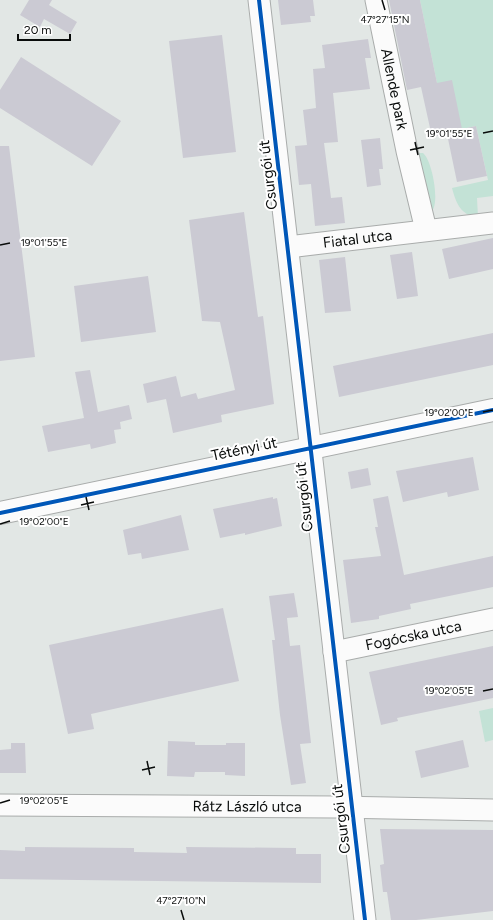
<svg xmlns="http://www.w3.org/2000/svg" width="493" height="920" viewBox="0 0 493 920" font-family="Figtree,sans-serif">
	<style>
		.green { fill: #c3e2d6 }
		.building { fill: #cbcad3 }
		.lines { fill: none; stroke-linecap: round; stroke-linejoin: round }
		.minor-casing { stroke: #a9acab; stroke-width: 23 }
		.tertiary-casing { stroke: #a9acab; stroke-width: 24 }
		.minor { stroke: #fbfbfb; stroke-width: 21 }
		.tertiary { stroke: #fbfbfb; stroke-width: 22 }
		.cycleway-casing { stroke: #fff; stroke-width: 6 }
		.cycleway { stroke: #0057b8; stroke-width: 4 }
		.ticks { fill: none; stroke: #090c0b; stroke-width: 1.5 }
		.labels { text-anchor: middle; stroke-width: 4; stroke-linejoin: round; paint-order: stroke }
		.street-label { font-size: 15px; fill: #090c0b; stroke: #fff }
		.ticks-label { font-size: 10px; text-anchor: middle; fill: #090c0b; stroke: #fff; stroke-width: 4; stroke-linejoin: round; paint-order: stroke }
	</style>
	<rect width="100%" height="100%" fill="#e2e7e5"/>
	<path class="green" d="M420,0H493V196L477,198L478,217C461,216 456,203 452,188L488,180L476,126L462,129L437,83Z
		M418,153H423C432,160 440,202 432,211L428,207Z
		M493,708V740L485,742L479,711Z"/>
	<path class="building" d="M29,0H52L49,5L77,22L70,34L44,19L40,27L20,15Z
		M278,0H313L315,16H310L311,22L281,25Z
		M389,0H420L437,83L452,80L462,129L476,126L487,176L457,182L447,134L432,137L421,87L407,90Z
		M222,35L236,152L183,158L169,41Z
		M368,39L371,58H365L370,89L333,93L338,142L324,143L331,198L342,197L345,223L315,226L311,184L299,185L295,146L307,145L303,110L316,108L313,69L325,68L322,45Z
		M21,57L121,121L92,166L0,108V90Z
		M380,138L383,169H379L381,185L367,187L361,140Z
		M0,146H9L35,357L0,361Z
		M244,212L258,317L263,316L274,404L221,415L222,422L173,433L166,399L147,403L143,384L176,376L181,397L196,393L198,399L235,390L220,322L202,321L189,220Z
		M493,238V269L449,279L442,249Z
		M412,252L418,296L397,299L390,255Z
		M345,257L351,311L325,313L319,260Z
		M148,276L156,332L81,342L74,286Z
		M493,333V365L339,397L333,366Z
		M90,370L98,412L129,405L132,419L120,422L121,429L114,430L116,443L91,449L90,444L48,452L42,426L84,418L75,372Z
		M473,457L479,490L448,497L447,492L403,502L396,471Z
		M368,468L371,485L351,489L348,472Z
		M388,496L404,575L493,556V587L410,604L411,609L379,616V619L351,623L343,560L381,556L375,527H378L373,499Z
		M273,497V499L277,498L282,526L245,535V533L220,538L213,509Z
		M181,515L189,550L142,559L141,553L128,555L123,530Z
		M294,593L298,617L287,618L290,646L300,645L311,743L300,744L306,783L291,785L280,715L272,640H275L269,596Z
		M223,608L239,681L91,714L94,729L68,734L49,645Z
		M493,646V698L397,718L398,721L381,725L369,672Z
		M463,740L469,767L421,778L415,751Z
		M168,741L195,742V745H226V743H245V776L225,775V772H195L194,777L167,776Z
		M11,743H25L26,773H0V750L11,749Z
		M380,829L493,830V911L416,920H391L387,892H383L380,865L384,864Z
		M25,847L134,848V852L187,853L186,847L296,848V854H321V883L0,879V850L25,851Z"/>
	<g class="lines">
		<defs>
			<g id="minor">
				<path d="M259,0L365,920"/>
				<path id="s1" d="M376,0L407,151L426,230"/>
				<path id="s2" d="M288,247L493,223"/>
				<path id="s3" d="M334,652L493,619"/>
				<path id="s4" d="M0,805L336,807L493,810"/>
			</g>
			<path id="tertiary" d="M0,513L493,410"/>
		</defs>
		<use href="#minor" class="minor-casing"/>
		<use href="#tertiary" class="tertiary-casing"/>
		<use href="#minor" class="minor"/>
		<use href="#tertiary" class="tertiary"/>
		<defs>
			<path id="cycleway" d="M259,0L365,920
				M0,513L493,410"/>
		</defs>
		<use href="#cycleway" class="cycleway-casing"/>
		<use href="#cycleway" class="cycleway"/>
	</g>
	<path class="ticks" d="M382,0L385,10M483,133L493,131M415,142L418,155M410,150L424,147M0,245L10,243M483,412L493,410M86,497L89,510M81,505L94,502M0,524L10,521M483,691L493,689M147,761L150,775M142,770L155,767M0,803L10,800M181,910L184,920"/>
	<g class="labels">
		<g class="street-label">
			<text dy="5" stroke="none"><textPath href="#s1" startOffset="91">Allende park</textPath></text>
			<text transform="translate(268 175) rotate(-97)" y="5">Csurgói út</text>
			<text dy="5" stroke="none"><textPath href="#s2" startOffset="70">Fiatal utca</textPath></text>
			<text transform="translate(244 449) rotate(-12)" y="5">Tétényi út</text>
			<text transform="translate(304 497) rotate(-96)" y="5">Csurgói út</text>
			<text dy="5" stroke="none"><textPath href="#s3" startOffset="81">Fogócska utca</textPath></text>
			<text dy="5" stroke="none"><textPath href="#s4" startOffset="247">Rátz László utca</textPath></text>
			<text transform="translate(341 819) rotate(-97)" y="5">Csurgói út</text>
		</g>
	</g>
	<g class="ticks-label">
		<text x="385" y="23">47°27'15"N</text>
		<text x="449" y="137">19°01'55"E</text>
		<text x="44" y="246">19°01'55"E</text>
		<text x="449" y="416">19°02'00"E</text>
		<text x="44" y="525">19°02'00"E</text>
		<text x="449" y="694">19°02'05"E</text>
		<text x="44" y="804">19°02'05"E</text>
		<text x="181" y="904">47°27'10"N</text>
	</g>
	<path d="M18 34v6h52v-6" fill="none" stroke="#090c0b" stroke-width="2"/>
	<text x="24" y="34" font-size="12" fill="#090c0b" stroke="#ffffff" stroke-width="3" paint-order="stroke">20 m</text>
</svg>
